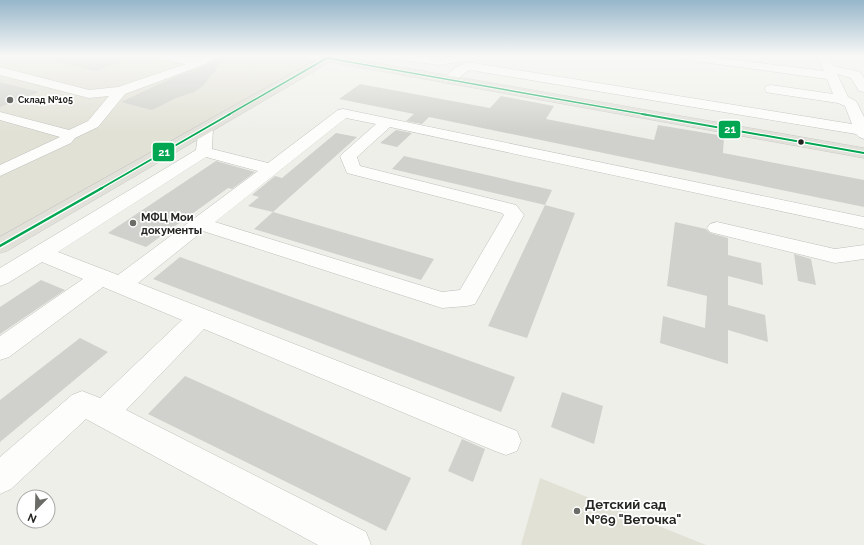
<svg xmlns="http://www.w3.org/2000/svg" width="864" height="545" viewBox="0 0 864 545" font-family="Raleway,sans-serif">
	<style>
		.built { fill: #e2e1d6 }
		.building { fill: #d0d0cc }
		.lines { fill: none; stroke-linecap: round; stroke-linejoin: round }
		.minor-casing { stroke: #bdbdba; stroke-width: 1 }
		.major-casing { stroke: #c9c9c7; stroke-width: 1 }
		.minor { fill: #fdfdfc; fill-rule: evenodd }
		.major { fill: #e1e0d9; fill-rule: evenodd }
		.bus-1-far2-casing { stroke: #fff; stroke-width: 3 }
		.bus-1-far1-casing { stroke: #fff; stroke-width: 4 }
		.bus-1-casing { stroke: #fff; stroke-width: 5 }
		.bus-1-far2 { stroke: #00a651; stroke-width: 1.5 }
		.bus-1-far1 { stroke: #00a651; stroke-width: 2 }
		.bus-1 { stroke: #00a651; stroke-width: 2.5 }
		.poi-dot { fill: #6b6b67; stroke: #fff; stroke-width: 1.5 }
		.bus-dot { fill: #242421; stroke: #fff; stroke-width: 1.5 }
		.labels { text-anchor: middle; stroke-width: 3.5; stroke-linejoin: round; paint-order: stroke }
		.far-poi-label { font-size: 9px; font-weight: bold; fill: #242421; stroke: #fff; text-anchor: start }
		.poi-label { font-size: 11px; font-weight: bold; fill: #242421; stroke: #fff; text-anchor: start }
		.near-poi-label { font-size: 13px; font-weight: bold; fill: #242421; stroke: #fff; text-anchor: start }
		.line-badge { stroke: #fff; stroke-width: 1.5 }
		.badge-label { font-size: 11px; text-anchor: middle; font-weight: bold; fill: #fff }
	</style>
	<rect width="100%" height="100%" fill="#efefea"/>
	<path class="built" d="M0,56H303L322,59L0,240Z
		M540,478L706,545H521Z"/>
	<path class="building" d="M57,56H132V57L96,71L57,62Z
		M221,56H227L203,86L194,92L176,98L152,110L121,102L172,78L204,66Z
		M0,82L39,92L0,107Z
		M360,84L490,108L501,96L554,106L546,119L654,140L658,125L724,136L723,153L864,180V207L429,117L422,124L406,121L414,114L339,99Z
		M396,130L412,133L397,147L380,143Z
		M336,133L357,137L273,212L248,206L259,197L252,195L275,176L282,178Z
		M404,156L552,190L545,205L392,169Z
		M216,161L255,172L232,189L228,188L146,247L108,233Z
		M545,205L575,213L527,338L488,326Z
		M273,212L434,259L421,280L254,229Z
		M675,222L706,229L710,233L728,238V255L761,263L763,285L728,276V305L765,315L768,342L728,330V364L660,343L663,316L705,328L707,296L667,286Z
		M794,254L811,259L816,285L798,281Z
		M180,257L515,377L501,412L153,279Z
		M41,280L65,290L0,334V307Z
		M80,338L108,352L0,442V400Z
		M185,376L411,478L386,531L148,414Z
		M562,392L603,406L594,444L551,427Z
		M462,439L485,449L473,482L448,471Z"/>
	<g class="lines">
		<defs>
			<path id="minor" d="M154,56H179L199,59L205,56H219L203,65L125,94L98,127L75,138L71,143L0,176V165L60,137L0,120V112L69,130L88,121L109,96L89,98L0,75V67L89,90L118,87L186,64L160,59L156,58Z
				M305,56H331L333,58L331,60L327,61L307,58Z
				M387,56H417L440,59L455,56H466L462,61L440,65L393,59L389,58Z
				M675,56H704L824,71L817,56H831L830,58L833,66L860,72L864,78V92L859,91L851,78L837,74L848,97L856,101L864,117V139L859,137L856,134L470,70C461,74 455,85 445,83L443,80L454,68L468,62L852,124L845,106L838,103L771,93L766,92L765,89L766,86L771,85L833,94L827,79L681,59L677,58Z
				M343,109L864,217V229L390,127L357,157L360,166L516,205L524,215L475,304L467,306L442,308L203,231L138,283L517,431L521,441L517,451L506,455L495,451L204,329L126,410L366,532L371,545H318L86,419L11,489L0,494V457L72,395L82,391L100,398L182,320L103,287L9,357L0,360V336L83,279L42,262L8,283L0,286V268L196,150L199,128L201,125L206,124L211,125L213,128L212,149L268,163L338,110ZM346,118L376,124L340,156L347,173L502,213L504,215L460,290L442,292L215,222ZM206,157L258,171L118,275L58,252Z
				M717,222L835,249L864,245V259L835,263L710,232L707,228L710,224Z"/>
			<path id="major" d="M323,56H337L864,148V158L330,62L7,251L0,253V237Z"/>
		</defs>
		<use href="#minor" class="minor-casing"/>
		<use href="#major" class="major-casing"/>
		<use href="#minor" class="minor"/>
		<use href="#major" class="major"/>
		<defs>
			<path id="bus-1-far2" d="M327,58L648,115
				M228,115L327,58"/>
			<path id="bus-1-far1" d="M642,114L864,153
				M100,189L230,114"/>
			<path id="bus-1" d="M0,246L102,188"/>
		</defs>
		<use href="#bus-1-far2" class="bus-1-far2-casing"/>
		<use href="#bus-1-far1" class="bus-1-far1-casing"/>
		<use href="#bus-1" class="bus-1-casing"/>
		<use href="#bus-1-far2" class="bus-1-far2"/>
		<use href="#bus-1-far1" class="bus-1-far1"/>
		<use href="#bus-1" class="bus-1"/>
	</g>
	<linearGradient id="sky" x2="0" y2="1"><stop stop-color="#96b6ca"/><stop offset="0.42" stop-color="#f8f8f6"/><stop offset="1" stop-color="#f8f8f6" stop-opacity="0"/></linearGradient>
	<rect width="864" height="132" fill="url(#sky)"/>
	<g class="poi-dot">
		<circle cx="10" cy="100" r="4"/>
		<circle cx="133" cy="223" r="4"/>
		<circle cx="577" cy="511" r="4"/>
	</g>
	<circle class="bus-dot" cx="801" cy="142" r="3.5"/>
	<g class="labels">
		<g class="far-poi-label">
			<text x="18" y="103">Склад №105</text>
		</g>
		<g class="poi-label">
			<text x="141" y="221">МФЦ Мои<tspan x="141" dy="13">документы</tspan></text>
		</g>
		<g class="near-poi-label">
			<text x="585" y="509">Детский сад<tspan x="585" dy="15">№69 "Веточка"</tspan></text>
		</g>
	</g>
	<g class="line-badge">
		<rect x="718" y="120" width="23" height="19" rx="4" fill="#00a651"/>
		<rect x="152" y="142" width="23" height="20" rx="4" fill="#00a651"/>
	</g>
	<g class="badge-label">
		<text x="730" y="133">21</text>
		<text x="164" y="156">21</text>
	</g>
	<g transform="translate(36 509) rotate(203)"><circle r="19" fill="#ffffff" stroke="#a7a7a6"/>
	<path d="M0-3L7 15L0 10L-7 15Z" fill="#6b6b67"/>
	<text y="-6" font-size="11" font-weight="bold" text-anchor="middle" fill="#242421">N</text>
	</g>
</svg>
